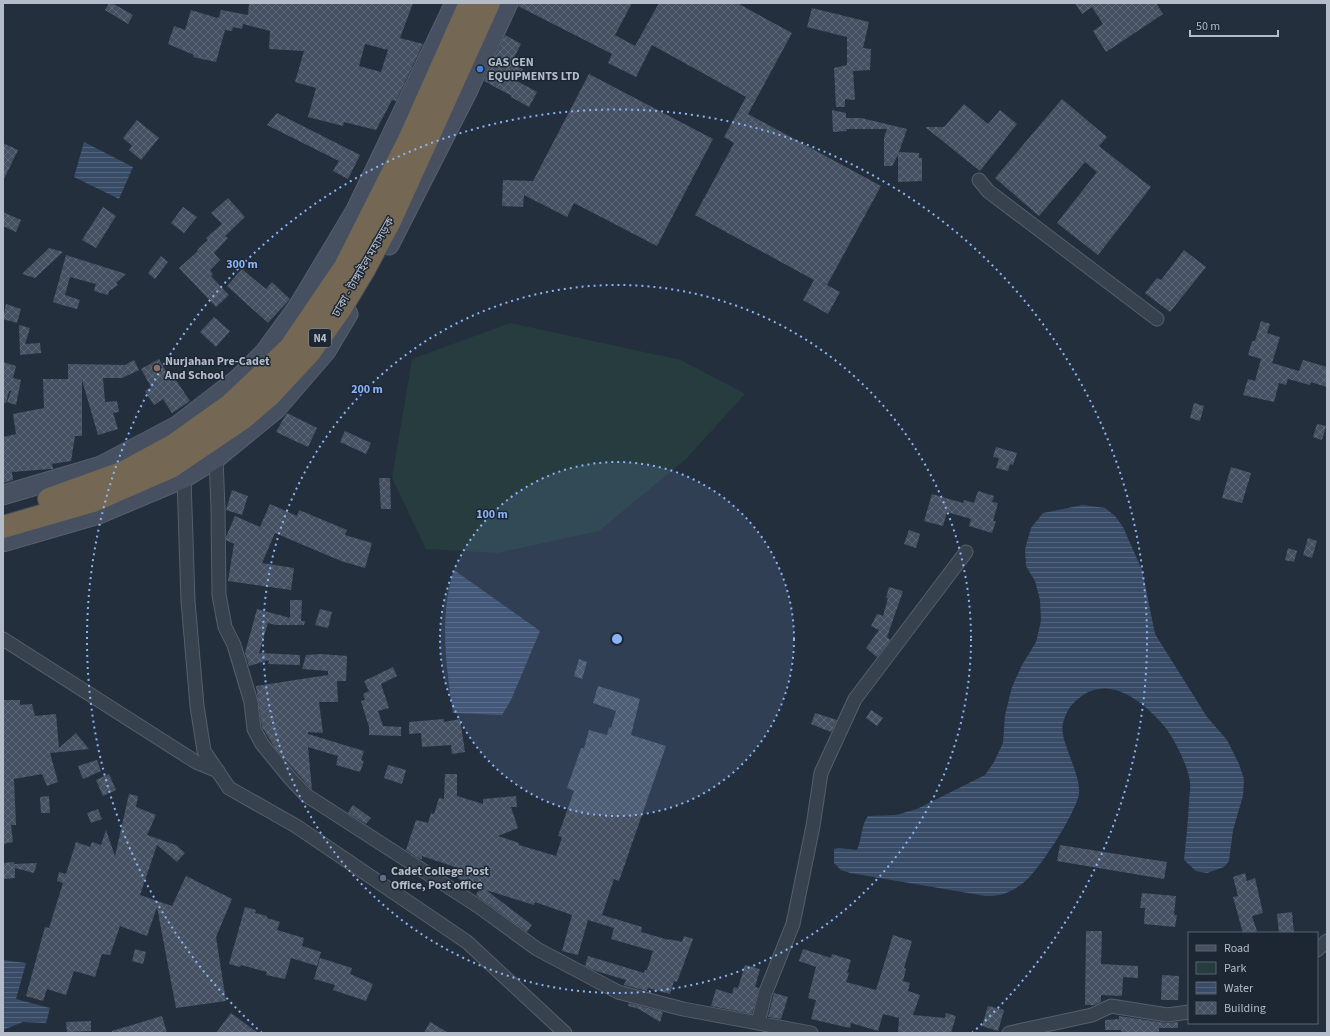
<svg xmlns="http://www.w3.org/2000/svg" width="1330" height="1036" viewBox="0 0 1330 1036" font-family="'Source Sans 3','Noto Sans Bengali',sans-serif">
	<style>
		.park { fill: #263c3f }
		.water { fill: url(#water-rules) }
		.building { fill: url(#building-cross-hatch); fill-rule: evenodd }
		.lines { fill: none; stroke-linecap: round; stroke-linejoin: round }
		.street-casing { stroke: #565f6c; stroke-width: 15 }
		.secondary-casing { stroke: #565f6c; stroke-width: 21 }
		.highway-casing { stroke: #434c59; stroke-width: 24 }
		.street { stroke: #38414e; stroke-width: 13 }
		.secondary { stroke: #465061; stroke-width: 19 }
		.highway { stroke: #746855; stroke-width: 22 }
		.ring { fill: none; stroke: #8ab4f8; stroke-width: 2; stroke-dasharray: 2 4 }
		.shop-dot { fill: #3f7fe0; stroke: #1d2633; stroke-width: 1.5 }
		.education-dot { fill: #8d6e63; stroke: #1d2633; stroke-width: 1.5 }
		.service-dot { fill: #5c6f8a; stroke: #1d2633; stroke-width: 1.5 }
		.labels { text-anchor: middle; stroke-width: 3; stroke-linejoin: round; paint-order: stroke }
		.shield { fill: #1d2633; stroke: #878f9c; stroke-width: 1 }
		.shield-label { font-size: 11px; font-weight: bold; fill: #b4bcc9 }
		.poi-label { font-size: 12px; font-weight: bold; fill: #b4bcc9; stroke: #1d2633; text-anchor: start }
		.street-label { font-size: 12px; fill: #b4bcc9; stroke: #1d2633 }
		.centre { fill: #8ab4f8; stroke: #1d2633; stroke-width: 2 }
		.ring-label { font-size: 12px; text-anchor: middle; font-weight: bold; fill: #8ab4f8; stroke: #1d2633; stroke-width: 3; stroke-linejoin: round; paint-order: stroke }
	</style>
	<defs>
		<pattern id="water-rules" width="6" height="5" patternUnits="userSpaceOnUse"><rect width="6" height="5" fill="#394c67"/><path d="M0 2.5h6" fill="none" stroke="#53647b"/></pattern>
		<pattern id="building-cross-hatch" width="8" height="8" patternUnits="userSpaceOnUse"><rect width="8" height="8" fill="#455162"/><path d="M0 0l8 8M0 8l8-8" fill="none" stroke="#5d6877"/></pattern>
	</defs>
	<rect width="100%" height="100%" fill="#242f3e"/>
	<path class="park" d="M510,323L681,360L745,394L686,459L599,531L497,553L426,549L392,478L412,359Z"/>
	<path class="water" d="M84,142L133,167L119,199L74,177Z
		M1083,505L1105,508L1115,516L1123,527L1142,570L1155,634L1207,717L1227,740L1239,764L1244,779L1243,796L1233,830L1229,861L1224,867L1207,873L1196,871L1184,860C1186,841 1188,822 1189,803C1189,796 1191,788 1190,782C1188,766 1175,740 1165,727C1147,705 1113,675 1083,695C1072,703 1067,709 1063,723C1058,739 1081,773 1079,793C1078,810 1037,874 1022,884C1009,893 1002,896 986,896L850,873L841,870L834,863V849L839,848L857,850C862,839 861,825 868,816L896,815L917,809L985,775L994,762L1003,743L1005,715L1012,687L1022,665L1036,642L1041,621L1040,600L1035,581L1026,566L1025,549L1031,528L1043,513Z
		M454,570L540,631L511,700L502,715L453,713C446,666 439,616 454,570Z
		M3,960L26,963L16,999L50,1008L46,1023L23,1022L3,1030Z"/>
	<path class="building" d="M109,3H112L133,15L128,24L105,10Z
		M249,3H413L400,38L423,44L396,101L392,100L376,130L344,122L343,126L308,117L316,88L295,82L304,51L269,49L270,31L243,24L242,29L233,27L232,31L225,30L216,62L193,57L194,55L168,44L174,26L185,30L191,10L217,18L219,17L221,10L248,15ZM365,44L388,50L381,72L359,66Z
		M519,3H632L615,35L635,46L659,3H737L792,33L748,114L881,186L827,285L840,292L828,314L803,300L814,280L695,215L734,143L724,137L746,97L652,45L636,77L608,63L612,54L518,6Z
		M1075,3H1156L1163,14L1106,52L1093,31L1103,24L1092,7L1082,14Z
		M812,8L869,22L863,48L871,49L870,70L853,71L855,100L845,99V107H836L834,68L847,65V37L807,27Z
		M505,35L521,44L511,63L523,69L517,81L537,92L529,107L511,97L512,96L484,81Z
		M589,74L713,139L657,246L574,203L567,217L524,195L523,207L502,206L503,180L533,181Z
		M1062,99L1107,137L1099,146L1151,187L1098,255L1057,223L1097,172L1085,162L1039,216L995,178Z
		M964,104L988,124L1000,110L1017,124L980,171L925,127H944Z
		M832,110L846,113V118H861L907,129L899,152L919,153V158H922V181L898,182V155L892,166H884V138L887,129H846L847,131L833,132Z
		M277,113L360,155L348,179L333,171L339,161L267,125Z
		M137,120L159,138L141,160L129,150L132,146L123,138Z
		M3,143L18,150L3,181Z
		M228,198L245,217L225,236L228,238L214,253L220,260L210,270L213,274L211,276L229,295L216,307L179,268L198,251L197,250L208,240L206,238L222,224L211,213Z
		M103,207L116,216L96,248L82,240Z
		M183,207L197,217L184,233L171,223Z
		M3,212L21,220L16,232L3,226Z
		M49,248L63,252L35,278L22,274Z
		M1184,250L1206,267L1170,312L1145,293L1157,278L1161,280Z
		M66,255L126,274L116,283L118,285L109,291L108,295L94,291L96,284L70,277L65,295L80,300L77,309L62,305L53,302Z
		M161,256L168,262L155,279L148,273Z
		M242,269L266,289L272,282L290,299L268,323L227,286Z
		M6,304L21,309L17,323L3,319Z
		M214,317L230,331L216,347L200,332Z
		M1261,321L1270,324L1267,333L1280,337L1272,363L1299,371L1303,360L1327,367V387L1311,382L1310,385L1288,379L1286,385L1279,383L1274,402L1243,395L1248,379L1255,381L1261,359L1248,355L1252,341H1255Z
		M19,325L30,328L25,344L40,343L41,353L20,355Z
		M159,359L168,375L171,373L190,401L172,413L163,399L154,405L145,391L151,387L141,369Z
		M134,360L139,370L122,378H103L105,402L117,401L119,412L113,413L118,429L98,435L82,380V436H75L71,461L52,464L53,469H50L12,472L13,480L3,483V437L16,434L13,414L44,408L43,379H68V364L125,365Z
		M3,362L16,366L13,378L21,380L16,405L7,402L11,391H9L6,403L3,402Z
		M1194,403L1204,406L1200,421L1190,418Z
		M287,413L317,428L308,447L276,432Z
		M1317,424L1326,426L1322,440L1313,437Z
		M345,431L371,443L366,454L340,442Z
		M996,447L1017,453L1013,465L1010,464L1008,471L996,468L999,458L993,457Z
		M1231,467L1251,473L1242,503L1222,498Z
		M379,478H390L391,509H381Z
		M232,490L248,496L242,515L226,510Z
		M978,491L994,496L992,502L998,503L993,521H996L992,533L969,526L971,519L947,512L943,526L924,521L932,494L963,503L964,500L974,503Z
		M270,504L297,516L299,510L347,530L345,535L372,543L365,568L341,561L275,533L262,563L294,568L291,590L228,581L234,544L226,540V537L235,516L260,527Z
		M909,530L920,534L916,548L904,544Z
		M1308,538L1317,541L1312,558L1303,555Z
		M1288,548L1297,551L1294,562L1285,560Z
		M889,587L903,591L887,637L890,640L877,657L866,648L879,630L871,626L877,614L883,616L888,598H886Z
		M290,600H302L301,621H305L304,625H276L268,623L259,653L300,655V665L268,664L269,660L249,666L245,653L257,609L290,618Z
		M320,609L332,612L328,628L315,625Z
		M321,654L347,656L346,681H337L338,702H319L323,733L308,732V734L364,751L361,760L364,761L360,772L336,765L338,756L308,747L312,790L275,748L262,727L256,686L328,675V671L302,669L306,655Z
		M579,659L587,662L582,679L574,676Z
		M393,667L397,676L381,684L389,708L378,711L383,726L401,727V736L369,735V727L361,701L365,700L363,694L369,691L364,681Z
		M598,686L640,699L631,735L666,746L619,881L614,879L602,915L642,927L641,932L669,940V939L682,942L684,936L693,939L677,982L674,981L670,994L648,988L647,991L624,985L626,980L596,971L585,966L588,956L644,973L645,970H647L653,951L611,939L614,928L588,920L578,955L562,951L572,915L535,902L534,905L486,890L532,925L527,932L476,895L481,886L458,879L461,869L422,856V859H420L406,850L416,820L428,823L431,813L434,814L439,798L444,799L445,774H457V796L483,804V799L516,796L517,807H511L518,828L498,836L519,843V845L556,856L562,837L558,836L574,791L567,788L581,748H584L589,730L607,735L609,727L611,728L616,711L593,703Z
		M3,700H20V705L32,704L35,716L56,714L59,748L76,733L89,749L50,753L58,782L47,786L42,774L14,779L16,825H11L13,842L3,844Z
		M871,710L883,718L877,726L866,718Z
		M815,713L837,720L831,732L811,724Z
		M444,719V722L460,719L465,752L452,754L451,745L422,747L421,733L409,734V722Z
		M97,760L101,771L83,779L78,766Z
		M388,765L406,770L402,784L384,778Z
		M109,774L116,790L103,796L96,780Z
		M129,794L138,796L136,807L156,815L147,835L176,845L185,853L177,862L157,845L140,895L172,906L186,876L232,899L216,937L226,1001L176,1008L157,907L147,936L120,926L110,955L102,954L95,977L74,971L66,995L47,989L43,1001L26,996L45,927L49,928L63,883L57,881L59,872L66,874L76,842L90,847L92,842L101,845L106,830L115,856Z
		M49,796L50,813H41L40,797Z
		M353,805L371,818L366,824L348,813Z
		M98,809L102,819L91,823L87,813Z
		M1060,845L1167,862L1164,879L1057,861Z
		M14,862V864L37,863L34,873L15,868V878L3,879V863Z
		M1245,873L1247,881L1255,878L1263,913L1252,916L1257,931L1252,933H1243L1233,897L1238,896L1233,877Z
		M1142,893L1176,896L1174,915H1177L1175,927L1144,924L1145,908H1140Z
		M245,907L256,910L255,913L267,916V918L280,922L277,930L304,938L302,946L321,952L317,966L291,958L285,979L266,975L267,972L241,965L240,967L229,964Z
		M1292,912L1294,933H1279L1277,914Z
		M1086,931H1102L1101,964L1138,966V978L1123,977L1122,996L1101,995V1002L1094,1005H1085Z
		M893,935L912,941L904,968L906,969L903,981L910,983L908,991L920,995L913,1015L945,1018L946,1013L956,1016L951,1033H898L899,1018L883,1014L878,1031L851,1023L850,1028L811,1019L816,1000L808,998L816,967L799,961L803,949L831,958L832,954L851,960L847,973H849L846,982L876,990Z
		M135,949L146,952L143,964L132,961Z
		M320,958L352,968L350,974L373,984L366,1001L333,990L335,985L314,979Z
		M745,965L760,969L755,987L759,988L752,1014L711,1006L716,989L732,994L734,987L738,988Z
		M1162,975L1179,976L1178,1000H1161Z
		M774,993L788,997L781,1019L768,1017Z
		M629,1003L663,1012L660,1022L639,1009L628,1006Z
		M988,1006L1004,1010L998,1031L982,1026Z
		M231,1013L258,1033H216Z
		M162,1016L167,1033H112V1031Z
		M1119,1016L1166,1023L1178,1022V1028H1159V1033H1122L1121,1030H1105V1020L1119,1019Z
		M91,1021V1031L67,1032L66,1022Z
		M430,1022L449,1033H424Z"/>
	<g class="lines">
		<defs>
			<path id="street" d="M979,180L988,191L1157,319
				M216,458L218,508L219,595L225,627L234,645L251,702L254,729L262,744L289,777L306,795L478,906L537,949L618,992L683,1009L811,1033
				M184,478L188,601L197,706L204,751L229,788L296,826L467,942L565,1033
				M3,639L196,762L218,771
				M1317,950L1327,941
				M758,1023L765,994L793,924L813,826L821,773L855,699L966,552
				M1009,1033L1092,1015L1111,1006L1167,1015L1189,1012"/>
			<path id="secondary" d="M389,245L466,94L508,3
				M3,495L101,466L177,426L238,379L265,352L298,307L355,212L455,3
				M3,542L96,515L184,478L216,458L276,409L326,351L348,314"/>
			<path id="highway" d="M49,499L124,472L174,445L230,405L290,348L345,267L409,140L470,3
				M3,527L93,501L171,467L242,419L269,396L310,352L341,308L365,268L391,219L489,3"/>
		</defs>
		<use href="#street" class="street-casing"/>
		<use href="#secondary" class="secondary-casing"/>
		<use href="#highway" class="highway-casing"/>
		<use href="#street" class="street"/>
		<use href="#secondary" class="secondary"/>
		<use href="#highway" class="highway"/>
	</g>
	<circle cx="617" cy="639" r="177" fill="#8ab4f8" fill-opacity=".12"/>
	<g class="ring">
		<circle cx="617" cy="639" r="177"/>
		<circle cx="617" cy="639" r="354"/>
		<path d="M262 1033A530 530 0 1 1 972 1033"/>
	</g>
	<circle class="shop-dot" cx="480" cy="69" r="4"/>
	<circle class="education-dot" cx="157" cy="368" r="4"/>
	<circle class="service-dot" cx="383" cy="878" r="4"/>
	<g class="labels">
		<rect class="shield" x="309" y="329" width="22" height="18" rx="3"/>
		<g class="shield-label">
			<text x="320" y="342">N4</text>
		</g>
		<g class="poi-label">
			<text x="488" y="66">GAS GEN<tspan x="488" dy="14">EQUIPMENTS LTD</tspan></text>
			<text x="165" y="365">Nurjahan Pre-Cadet<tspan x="165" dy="14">And School</tspan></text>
			<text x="391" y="875">Cadet College Post<tspan x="391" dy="14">Office, Post office</tspan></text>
		</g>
		<g class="street-label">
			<text transform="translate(363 267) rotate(-60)" y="4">ঢাকা - টাঙ্গাইল মহাসড়ক</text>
		</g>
	</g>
	<circle cx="617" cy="639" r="6" class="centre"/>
	<g class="ring-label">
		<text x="242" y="268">300 m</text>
		<text x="367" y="393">200 m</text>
		<text x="492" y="518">100 m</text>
	</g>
	<rect width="1330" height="1036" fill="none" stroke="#b4bcc9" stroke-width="8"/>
	<rect x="1188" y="932" width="130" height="92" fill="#1d2633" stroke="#59626f"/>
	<rect x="1196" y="945" width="20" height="6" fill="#465061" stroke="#59626f"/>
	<text x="1224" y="952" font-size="12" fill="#b4bcc9">Road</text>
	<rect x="1196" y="962" width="20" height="12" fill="#263c3f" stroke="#59626f"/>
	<text x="1224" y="972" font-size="12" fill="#b4bcc9">Park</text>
	<rect x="1196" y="982" width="20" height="12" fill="url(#water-rules)" stroke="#59626f"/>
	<text x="1224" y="992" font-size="12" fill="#b4bcc9">Water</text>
	<rect x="1196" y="1002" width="20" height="12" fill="url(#building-cross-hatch)" stroke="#59626f"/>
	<text x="1224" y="1012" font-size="12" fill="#b4bcc9">Building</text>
	<path d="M1190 30v6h88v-6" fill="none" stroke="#b4bcc9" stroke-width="2"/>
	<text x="1196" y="30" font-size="12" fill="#b4bcc9" stroke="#1d2633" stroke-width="3" paint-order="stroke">50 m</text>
</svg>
